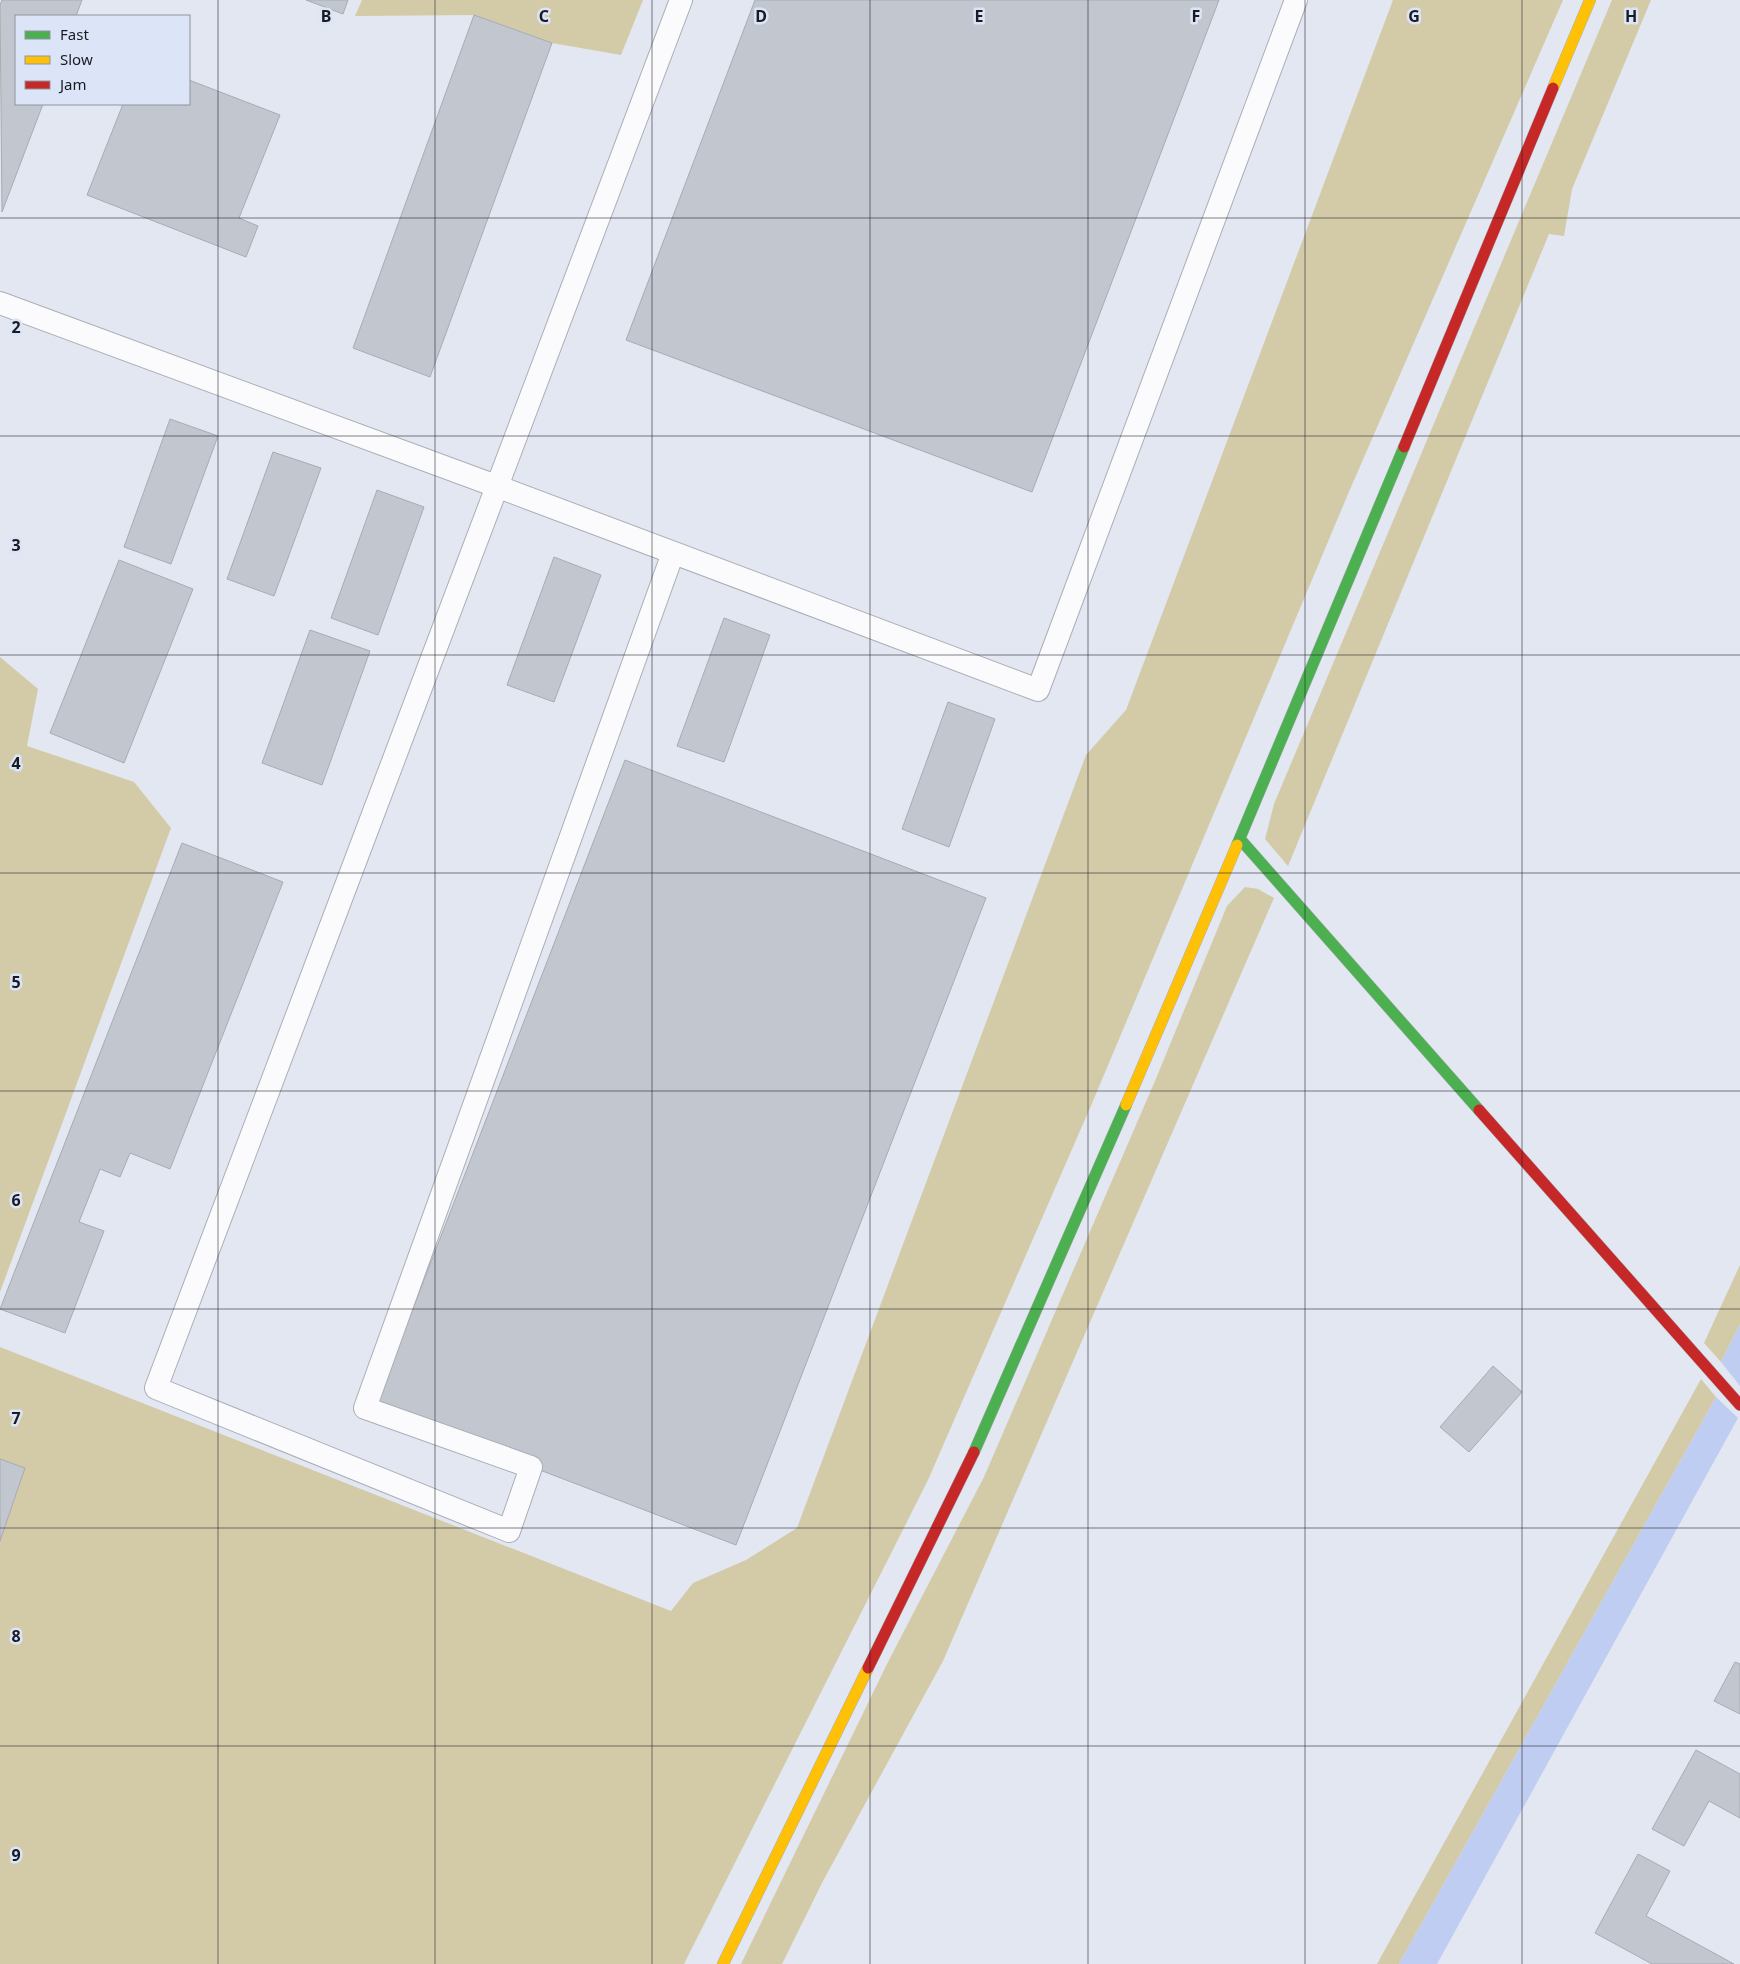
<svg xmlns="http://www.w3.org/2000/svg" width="1740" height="1964" viewBox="0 0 1740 1964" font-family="'Noto Sans',sans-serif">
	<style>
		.green { fill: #d3caa8 }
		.water { fill: #c0cdf2 }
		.building { fill: #c2c6ce; stroke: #a8abb3 }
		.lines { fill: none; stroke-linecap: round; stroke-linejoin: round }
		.lane-casing { stroke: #aaaeb6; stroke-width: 24 }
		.fast-casing { stroke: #aaaeb6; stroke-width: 12 }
		.slow-casing { stroke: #aaaeb6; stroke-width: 12 }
		.jam-casing { stroke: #aaaeb6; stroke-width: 12 }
		.lane { stroke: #fbfbfd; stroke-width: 22 }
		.fast { stroke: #4caf50; stroke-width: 11 }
		.slow { stroke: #ffc107; stroke-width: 11 }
		.jam { stroke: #c62828; stroke-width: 11 }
		.grid { fill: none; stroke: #191b22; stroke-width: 1; stroke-opacity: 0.55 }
		.grid-label { font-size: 16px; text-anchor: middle; font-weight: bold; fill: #191b22; stroke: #dce4f7; stroke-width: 5; stroke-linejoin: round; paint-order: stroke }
	</style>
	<rect width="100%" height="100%" fill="#e2e7f1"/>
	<path class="green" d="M362,0H643L621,55L552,43L474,15L355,16Z
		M1393,0H1563L1348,494L1093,1101L928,1480L684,1964H0V1347L671,1611L693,1583L746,1560L797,1528L1086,755L1126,710Z
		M1612,0H1651L1572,189L1564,236L1549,234L1288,866L1265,839L1274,804Z
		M0,657L38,689L27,746L134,782L171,828L0,1292Z
		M1245,887L1258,889L1274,898L943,1661L823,1881L782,1964H741L888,1662L984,1477L1155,1081L1227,906Z
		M1740,1265V1324L1721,1362L1704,1343Z
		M1701,1379L1716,1397L1399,1964H1377Z"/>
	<path class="water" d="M1740,1324V1386L1721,1362Z
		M1716,1397L1738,1418L1437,1964H1399Z"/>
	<path class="building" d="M2,0H82L76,16H16V104H43L2,212L0,5Z
		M306,0H348L343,14Z
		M755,0H1219L1032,492L626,340Z
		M474,15L552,43L430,377L353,348Z
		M189,80L280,115L239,218L258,226L246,257L87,195L123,104H189Z
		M170,419L218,436L171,564L124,547Z
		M273,452L321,468L274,596L227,579Z
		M377,490L424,507L378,635L331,618Z
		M554,557L601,575L554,702L507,685Z
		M119,560L193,589L124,763L50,733Z
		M724,618L770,635L724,762L677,746Z
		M310,630L370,651L322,785L262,763Z
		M948,702L995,719L949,847L902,829Z
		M625,760L986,898L736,1545L375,1407Z
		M182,843L283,882L170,1169L130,1153L120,1177L100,1169L79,1222L104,1231L65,1333L0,1309Z
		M1493,1366L1522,1392L1469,1452L1440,1427Z
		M0,1459L25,1468L0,1541Z
		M1735,1662L1740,1664V1714L1714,1701Z
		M1696,1750L1740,1774V1818L1709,1801L1684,1846L1652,1829Z
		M1638,1854L1670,1871L1646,1916L1734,1964H1652L1595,1933Z"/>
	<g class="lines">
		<defs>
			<path id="lane" d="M0,303L496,486L1038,690L1296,0
				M673,553L365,1408L531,1467L509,1531L156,1388L681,0"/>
			<path id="fast" d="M1240,839L1479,1110
				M1237,845L1404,447
				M974,1452L1126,1105"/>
			<path id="slow" d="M1553,88L1590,0
				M1126,1105L1237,845
				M723,1964L868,1668"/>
			<path id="jam" d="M1404,447L1553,88
				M1479,1110L1740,1405
				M868,1668L974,1452"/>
		</defs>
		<use href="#lane" class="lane-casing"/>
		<use href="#fast" class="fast-casing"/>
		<use href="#slow" class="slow-casing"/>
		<use href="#jam" class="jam-casing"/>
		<use href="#lane" class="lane"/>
		<use href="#fast" class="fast"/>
		<use href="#slow" class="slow"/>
		<use href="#jam" class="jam"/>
	</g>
	<path class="grid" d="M218,0V1964M435,0V1964M652,0V1964M870,0V1964M1088,0V1964M1305,0V1964M1522,0V1964M0,218H1740M0,436H1740M0,655H1740M0,873H1740M0,1091H1740M0,1309H1740M0,1528H1740M0,1746H1740"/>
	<g class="grid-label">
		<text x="326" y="22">B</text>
		<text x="544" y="22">C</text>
		<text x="761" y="22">D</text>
		<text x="979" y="22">E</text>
		<text x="1196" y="22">F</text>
		<text x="1414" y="22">G</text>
		<text x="1631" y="22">H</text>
		<text x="16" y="333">2</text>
		<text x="16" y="551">3</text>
		<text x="16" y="769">4</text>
		<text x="16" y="988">5</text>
		<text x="16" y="1206">6</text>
		<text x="16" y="1424">7</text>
		<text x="16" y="1642">8</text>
		<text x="16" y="1861">9</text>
	</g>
	<rect x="15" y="15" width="175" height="90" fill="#dce4f7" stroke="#8e94a2"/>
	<rect x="25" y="31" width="25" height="8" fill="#4caf50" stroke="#8e94a2"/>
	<text x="60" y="40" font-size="15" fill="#191b22">Fast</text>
	<rect x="25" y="56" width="25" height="8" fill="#ffc107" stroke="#8e94a2"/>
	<text x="60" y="65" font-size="15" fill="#191b22">Slow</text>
	<rect x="25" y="81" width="25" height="8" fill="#c62828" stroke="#8e94a2"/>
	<text x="60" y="90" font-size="15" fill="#191b22">Jam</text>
</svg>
